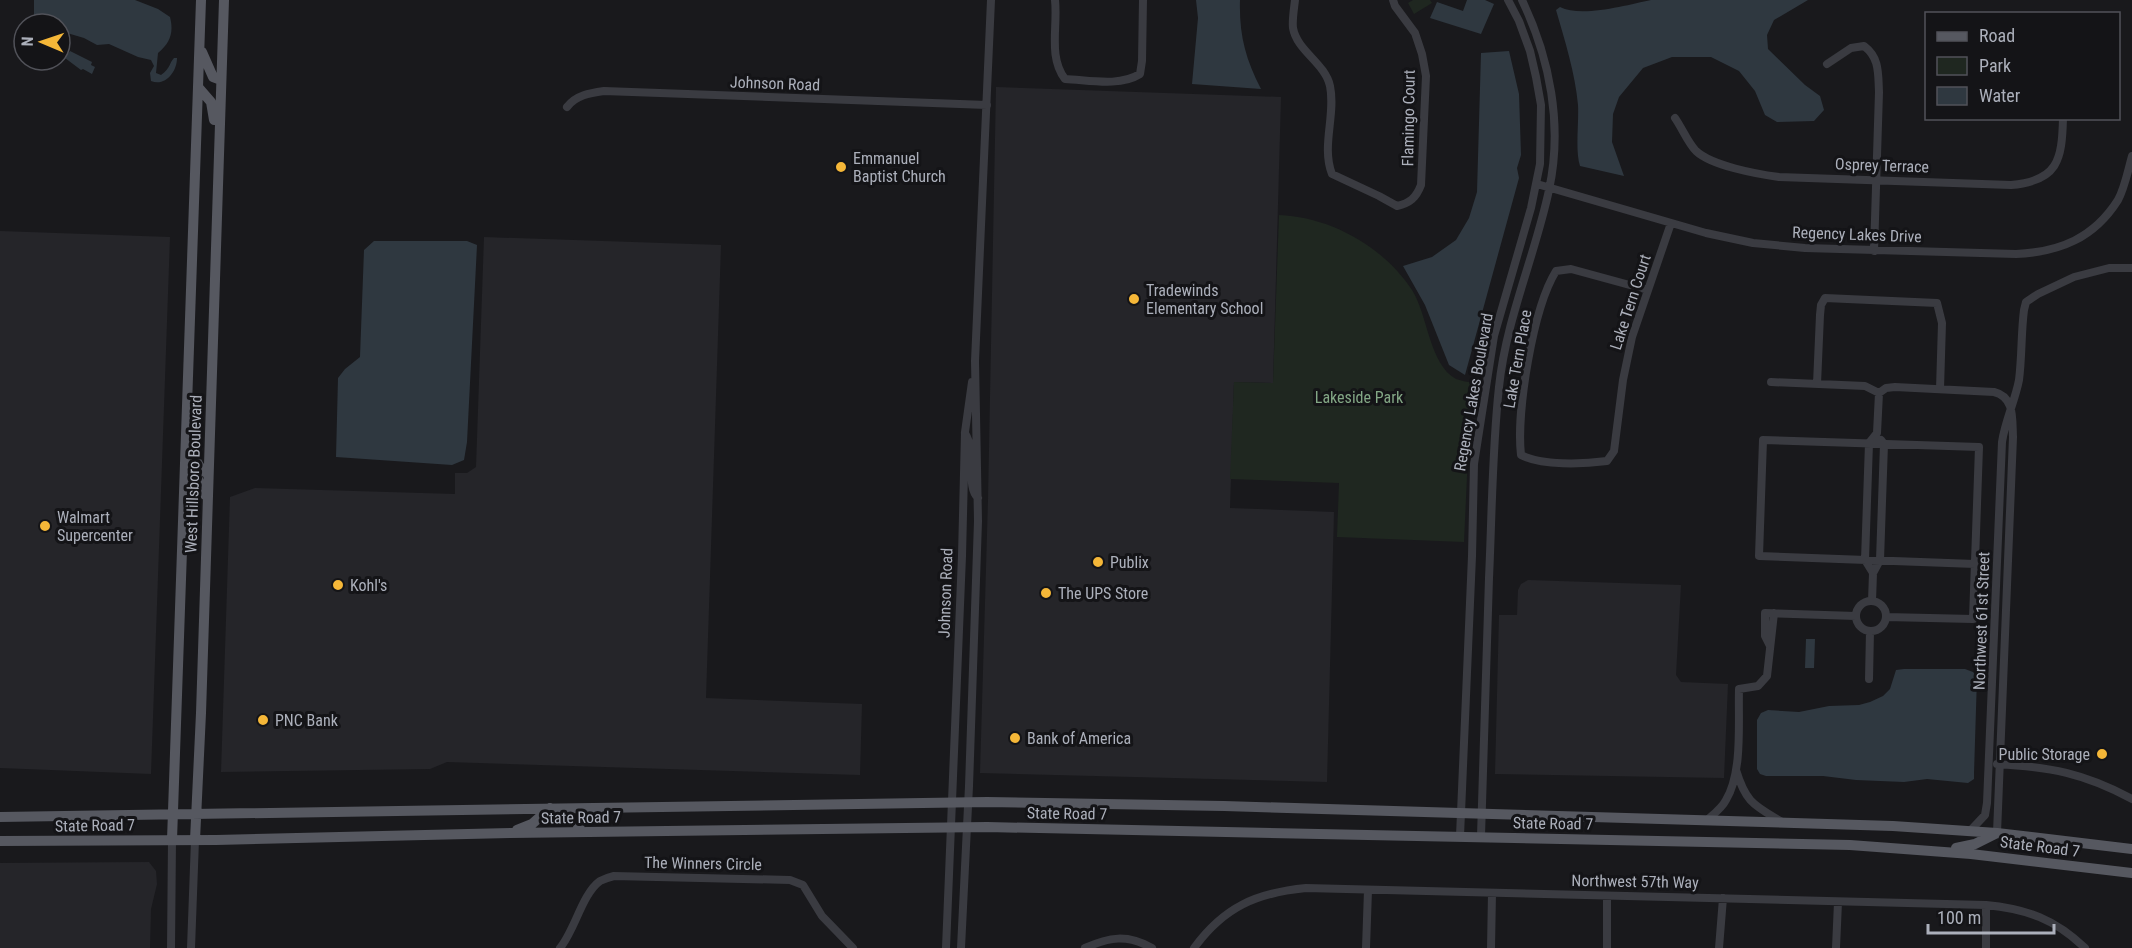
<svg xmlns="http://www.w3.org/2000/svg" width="2132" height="948" viewBox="0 0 2132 948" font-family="'Roboto Condensed',sans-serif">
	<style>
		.built { fill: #252529 }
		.green { fill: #1f2720 }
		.water { fill: #2f3840 }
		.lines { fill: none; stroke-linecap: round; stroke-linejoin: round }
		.minor { stroke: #3a3b41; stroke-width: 8 }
		.major { stroke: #565860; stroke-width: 10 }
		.poi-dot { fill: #f5b738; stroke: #141417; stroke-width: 2 }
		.labels { text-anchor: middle; stroke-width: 6; stroke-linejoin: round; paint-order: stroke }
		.street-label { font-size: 16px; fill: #acb0bb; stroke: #141417 }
		.poi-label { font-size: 16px; fill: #acb0bb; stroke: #141417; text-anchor: start }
		.park-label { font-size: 16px; fill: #83a785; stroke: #141417 }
	</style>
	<rect width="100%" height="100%" fill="#19191c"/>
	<path class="built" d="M996,87L1281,97L1273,383L1234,382L1230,508L1334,512L1327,782L980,773L988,500Z
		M0,231L170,237L151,774L0,768Z
		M484,237L721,245L706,698L862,704L860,775L447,762L430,769L221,772L230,497L255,488L455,494V473H467L476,467Z
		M1528,580L1681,585L1676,675L1681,682L1728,684L1724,778L1495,774L1499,615H1517L1518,590L1521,584Z
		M149,862L156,871L157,884L151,909L150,948H0V863Z"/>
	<path class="green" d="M1413,0H1430L1432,3L1414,14L1408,3Z
		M1279,215C1330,217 1383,246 1412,290C1428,315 1429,364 1456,379C1461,381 1469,382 1474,383L1469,432L1464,542L1337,537L1339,483L1230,479L1234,382L1273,383Z"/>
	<path class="water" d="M34,0H135L158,9L170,17C174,33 170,43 158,53L156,73L161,75C171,68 169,63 174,58H177C177,72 165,87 151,81L150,73L154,66L151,60L138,57L109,44L97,45L84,38L67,33L60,36V24H34Z
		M1196,0H1240C1239,34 1245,58 1261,89L1192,84L1198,18Z
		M1467,0H1485L1494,4L1481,34L1430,18L1437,2L1463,11Z
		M1651,0H1808L1774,20L1767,35L1768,49L1805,85L1820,96L1824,110L1814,121L1777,122L1765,115L1755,91L1739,71L1711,57H1672L1643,68L1619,97L1613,114L1612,142L1624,176L1580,166C1575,151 1579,123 1578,105C1575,73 1565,41 1556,10L1560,7C1581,18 1627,5 1651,0Z
		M70,51L92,62L91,65L95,67L92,74L83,69L81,70L65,58Z
		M1509,51L1519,94L1521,155L1517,168L1519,178L1465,375L1449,365L1425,305L1403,266L1432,257L1456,240L1469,218L1477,192L1481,53Z
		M374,241H467L477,245L467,442L464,460L452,465L336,457L338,378L345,369L360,357L364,250Z
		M1806,639H1815L1814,668H1805Z
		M1904,669H1965L1973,672L1977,677L1974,773V779L1968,783L1927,779L1904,782L1856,780L1823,776H1766L1760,774L1757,769V720L1761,713L1768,710L1799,712L1829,706L1859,705L1870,702L1883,696L1890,689L1896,670Z"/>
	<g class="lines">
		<path class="minor" d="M1055,0C1058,26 1048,57 1065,79C1089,80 1119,87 1140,74L1142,61L1143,0
			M1295,0C1294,9 1292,20 1293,28C1297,51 1325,63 1330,86C1336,115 1321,146 1332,174L1379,196L1397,206C1410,203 1416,198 1421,185L1426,76L1422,54L1415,33L1395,6L1393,0
			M1827,64L1851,48L1864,46C1880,58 1878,74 1879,92L1874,251
			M567,107C576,95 590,93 604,91L987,105
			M1675,118C1682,128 1688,143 1696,151C1712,166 1757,174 1779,177L2011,185C2058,181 2062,160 2063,118
			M1537,184L1706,233L1753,243L1805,248L2016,254C2060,252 2094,238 2118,200C2125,187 2128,170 2132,156
			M1648,290L1571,269L1556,271C1533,308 1516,412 1521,455C1541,466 1584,464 1607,461L1614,451L1623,380L1632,337L1671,223
			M1771,382L1865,386L1879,393
			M1817,384L1820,315L1821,305L1825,298L1937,303L1942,323L1940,389
			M965,433C978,454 965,486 978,498
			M1873,573L1865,560L1869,443L1877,433L1879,393L1886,388L1895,387L1994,392C2015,397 2012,419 2013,437L1997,833
			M1872,601L1873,573L1880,560L1884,444L1881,440
			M1856 616a15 15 0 1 1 30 0a15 15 0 1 1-30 0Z
			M1886,617L1973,619L1979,447L1763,440L1759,556L1975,564
			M1770,646L1765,636V613L1856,616
			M1869,679L1870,631
			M1997,764C2050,767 2084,773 2132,799
			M1736,770C1746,803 1754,805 1782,822
			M1707,820C1714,814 1722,808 1726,800C1743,772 1738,721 1739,689L1758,686L1767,676L1774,613
			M1970,831L1985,815L1987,803L2002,442C2005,421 2015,401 2019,380C2022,357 2021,333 2024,310L2026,302L2038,294L2074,277L2109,268H2132
			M1460,836L1472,556L1474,464L1494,336L1531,208L1540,164L1541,105L1536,77L1530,51L1519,21L1508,0
			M1481,836C1483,750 1486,664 1489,578C1492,514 1492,451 1499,387C1506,319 1535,256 1549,190C1563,125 1550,59 1522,0
			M1607,896V948
			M171,948L172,840
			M191,948L195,840
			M560,948C575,930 582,894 600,881C604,879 610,877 614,876L790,880L803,885L822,916L853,948
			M946,948L962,556L965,432L972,382
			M961,948L969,786L978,521L975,361L991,0
			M1085,948C1109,937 1127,934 1152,948
			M1194,948C1224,907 1256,893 1306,888L1986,905C2027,909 2055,919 2085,948
			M1366,948L1368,890
			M1491,948L1492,893
			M1719,948L1723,898
			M1836,948L1838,902
			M1986,948V905"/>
		<path class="major" d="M202,52L213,77L221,80
			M198,87L211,102L214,120
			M190,440C194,454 195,466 208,474
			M188,465L196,475L205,495
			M0,817L987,802L1224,806L1893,826L1997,833L2132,849
			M517,830L532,824L550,808
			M576,832L582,820L601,810
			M172,840L201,0
			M195,840L201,713L224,0
			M0,841L216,840L511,833L987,827L1850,845L1971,854L2132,873
			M1956,848L1975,844L1997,833"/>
	</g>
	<g class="poi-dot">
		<circle cx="841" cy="167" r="6"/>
		<circle cx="1134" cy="299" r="6"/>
		<circle cx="45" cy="526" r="6"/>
		<circle cx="1098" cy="562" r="6"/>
		<circle cx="338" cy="585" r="6"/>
		<circle cx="1046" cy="593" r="6"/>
		<circle cx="263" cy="720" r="6"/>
		<circle cx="1015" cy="738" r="6"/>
		<circle cx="2102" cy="754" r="6"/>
	</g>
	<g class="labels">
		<g class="street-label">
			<text transform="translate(775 83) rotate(2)" y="6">Johnson Road</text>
			<text transform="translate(1408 118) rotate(-89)" y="6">Flamingo Court</text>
			<text transform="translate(1882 165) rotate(2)" y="6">Osprey Terrace</text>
			<text transform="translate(1857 234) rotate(2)" y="6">Regency Lakes Drive</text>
			<text transform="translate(1630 302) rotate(-72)" y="6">Lake Tern Court</text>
			<text transform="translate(1517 359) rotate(-80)" y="6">Lake Tern Place</text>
			<text transform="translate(1473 392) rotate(-80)" y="6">Regency Lakes Boulevard</text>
			<text transform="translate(193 474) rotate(-88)" y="6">West Hillsboro Boulevard</text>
			<text transform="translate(945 593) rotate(-88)" y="6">Johnson Road</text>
			<text transform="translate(1981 621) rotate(-88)" y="6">Northwest 61st Street</text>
			<text transform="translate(1067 813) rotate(1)" y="6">State Road 7</text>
			<text transform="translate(581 817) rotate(-1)" y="6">State Road 7</text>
			<text transform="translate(1553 823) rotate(1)" y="6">State Road 7</text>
			<text transform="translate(95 825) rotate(-1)" y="6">State Road 7</text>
			<text transform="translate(2040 846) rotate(7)" y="6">State Road 7</text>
			<text transform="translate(703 863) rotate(1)" y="6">The Winners Circle</text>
			<text transform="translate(1635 881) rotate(1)" y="6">Northwest 57th Way</text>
		</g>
		<g class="poi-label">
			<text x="853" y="164">Emmanuel<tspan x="853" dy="18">Baptist Church</tspan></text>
			<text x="1146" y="296">Tradewinds<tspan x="1146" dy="18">Elementary School</tspan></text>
			<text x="57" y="523">Walmart<tspan x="57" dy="18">Supercenter</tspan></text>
			<text x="1110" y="568">Publix</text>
			<text x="350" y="591">Kohl's</text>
			<text x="1058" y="599">The UPS Store</text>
			<text x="275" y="726">PNC Bank</text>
			<text x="1027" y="744">Bank of America</text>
			<text x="2090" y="760" text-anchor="end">Public Storage</text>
		</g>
		<g class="park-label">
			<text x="1359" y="403">Lakeside Park</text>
		</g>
	</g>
	<rect x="1925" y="12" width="195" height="108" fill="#141417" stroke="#515259" stroke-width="1.5"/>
	<rect x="1937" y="32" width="30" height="9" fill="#565860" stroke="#515259" stroke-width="1.5"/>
	<text x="1979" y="42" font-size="18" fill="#acb0bb">Road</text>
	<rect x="1937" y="57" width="30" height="18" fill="#1f2720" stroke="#515259" stroke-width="1.5"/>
	<text x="1979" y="72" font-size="18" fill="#acb0bb">Park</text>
	<rect x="1937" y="87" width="30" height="18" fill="#2f3840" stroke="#515259" stroke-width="1.5"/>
	<text x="1979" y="102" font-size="18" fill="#acb0bb">Water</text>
	<g transform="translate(42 42) rotate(272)"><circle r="28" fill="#141417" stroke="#515259" stroke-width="1.5"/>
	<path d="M0-4.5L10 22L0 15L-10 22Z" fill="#f5b738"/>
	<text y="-9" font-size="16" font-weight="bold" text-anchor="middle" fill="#acb0bb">N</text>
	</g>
	<path d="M1928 924v9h126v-9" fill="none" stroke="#acb0bb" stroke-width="3"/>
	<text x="1937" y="924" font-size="18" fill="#acb0bb" stroke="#141417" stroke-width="4.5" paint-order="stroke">100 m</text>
</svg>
